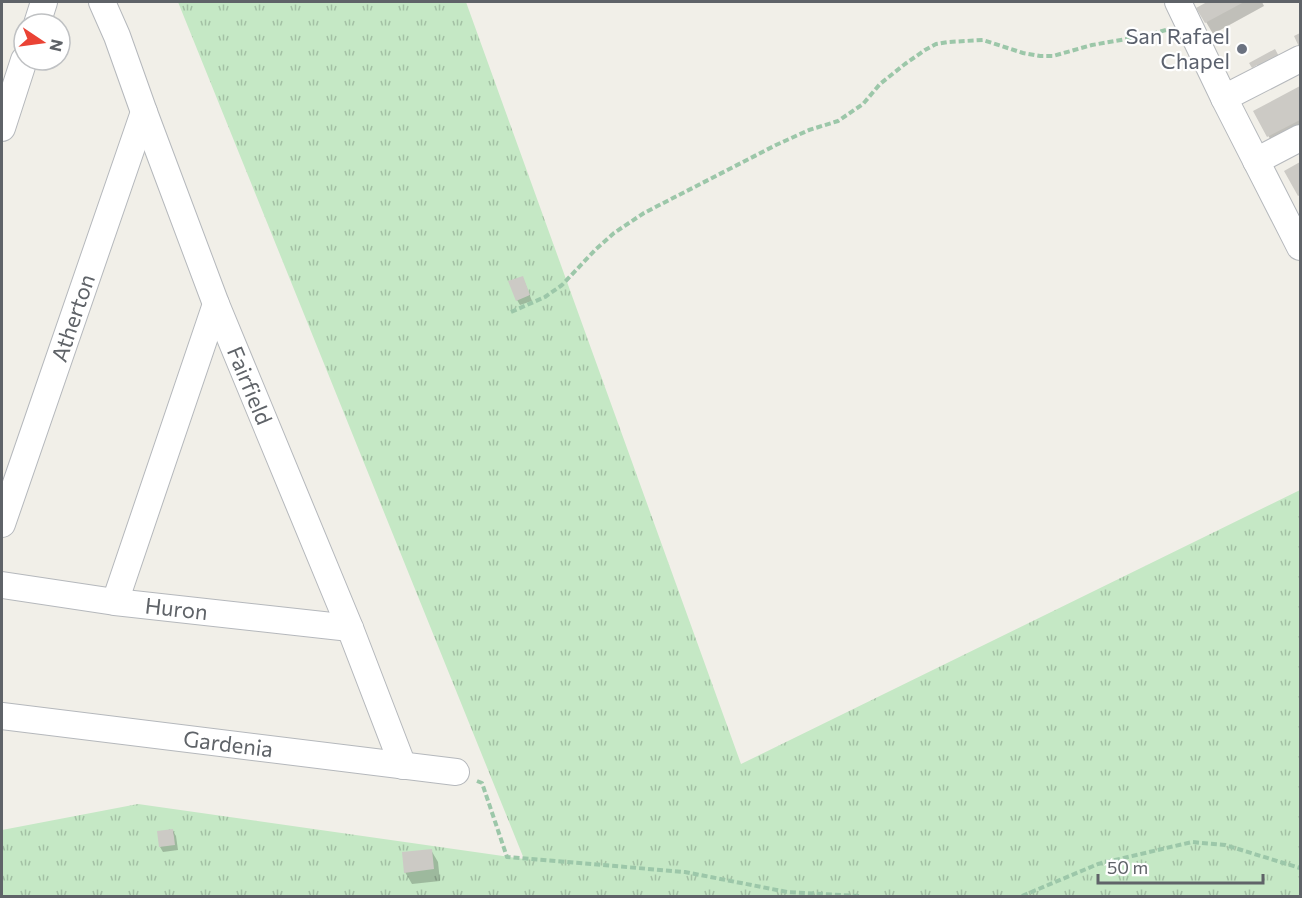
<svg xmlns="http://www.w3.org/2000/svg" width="1302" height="898" viewBox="0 0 1302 898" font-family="Commissioner,sans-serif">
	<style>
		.grass { fill: url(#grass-tufts) }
		.shadow { fill: #0003 }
		.building { fill: #cccac5 }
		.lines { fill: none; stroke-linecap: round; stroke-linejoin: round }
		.minor-casing { stroke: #b5b8bc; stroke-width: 28 }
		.path { stroke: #9cc7a9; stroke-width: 4; stroke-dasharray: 6 3; stroke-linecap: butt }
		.minor { stroke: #fff; stroke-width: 26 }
		.worship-dot { fill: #6b7280; stroke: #fff; stroke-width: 2 }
		.labels { text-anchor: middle; stroke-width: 4.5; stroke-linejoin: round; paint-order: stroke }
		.worship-label { font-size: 22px; fill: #5b616d; stroke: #fff; text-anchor: end }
		.street-label { font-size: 22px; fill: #5f6368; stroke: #fff }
	</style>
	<defs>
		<pattern id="grass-tufts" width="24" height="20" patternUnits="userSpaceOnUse" patternTransform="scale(1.5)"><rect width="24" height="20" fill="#c5e8c5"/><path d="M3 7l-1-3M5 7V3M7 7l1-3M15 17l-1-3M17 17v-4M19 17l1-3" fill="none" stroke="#a3c0a4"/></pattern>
	</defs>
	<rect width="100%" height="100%" fill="#f1efe8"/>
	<path class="grass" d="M178,2H466L741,764L1300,490V896H2V830L138,804L524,859Z"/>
	<path class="shadow" d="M1209,2H1262L1264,6L1213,34L1198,8Z
		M1300,88V135L1275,148L1255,111Z
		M1300,164V198L1286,172Z
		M525,283L532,301L520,305L517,300Z
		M173,831L176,836L178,850L163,852L160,847Z
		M431,850L438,862L440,881L412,884L405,872Z"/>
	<path class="building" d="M1207,2H1244L1205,23L1196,8Z
		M1300,33V49L1294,36Z
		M1275,49L1282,62L1262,75L1257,65L1252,68L1249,63Z
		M1300,86V120L1267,137L1253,111Z
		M1300,162V194L1298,196L1284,171Z
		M523,276L530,295L516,301L508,281Z
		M173,829L175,845L159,847L157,831Z
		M432,849L434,869L404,873L402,852Z"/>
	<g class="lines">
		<defs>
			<g id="minor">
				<path id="s1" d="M102,2L117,36L144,112L216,304L350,628L403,766"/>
				<path d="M1178,2L1224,98L1300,247"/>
				<path d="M37,24L44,2"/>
				<path d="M1224,98L1300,59"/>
				<path d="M2,128L24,60"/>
				<path d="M1256,161L1300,138"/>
				<path id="s2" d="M2,524L144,112"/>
				<path id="s3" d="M2,585L115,602L350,628"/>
				<path d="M115,602L216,304"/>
				<path id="s4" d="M2,716L456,772"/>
			</g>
		</defs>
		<use href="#minor" class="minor-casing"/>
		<path class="path" d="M511,312L545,297L562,285L596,249L614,233L644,213L776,145L809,130L838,121L863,104L880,84L905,64L925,50L936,44L948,42L983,40L1023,53L1040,56H1053L1092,45L1144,36L1166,30
			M477,781L482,783L507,857L685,872L787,892L859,896
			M1022,896L1098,864L1192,842L1225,845L1300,868"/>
		<use href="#minor" class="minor"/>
	</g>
	<circle class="worship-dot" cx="1242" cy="49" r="6"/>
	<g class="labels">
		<g class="worship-label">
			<text x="1230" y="44">San Rafael<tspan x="1230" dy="25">Chapel</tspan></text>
		</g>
		<g class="street-label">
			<text dy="8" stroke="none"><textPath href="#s2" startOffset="218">Atherton</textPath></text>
			<text dy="8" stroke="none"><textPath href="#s1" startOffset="411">Fairfield</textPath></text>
			<text dy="8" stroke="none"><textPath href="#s3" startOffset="176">Huron</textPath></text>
			<text dy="8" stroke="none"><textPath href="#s4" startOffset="228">Gardenia</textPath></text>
		</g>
	</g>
	<rect width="1302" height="898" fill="none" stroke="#5f6368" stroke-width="6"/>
	<g transform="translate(42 42) rotate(103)"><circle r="28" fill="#ffffff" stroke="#bfc1c3" stroke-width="1.5"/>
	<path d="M0-4.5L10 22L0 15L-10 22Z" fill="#ea4335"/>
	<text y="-9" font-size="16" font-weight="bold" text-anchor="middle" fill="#5f6368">N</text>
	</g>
	<path d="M1098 874v9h165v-9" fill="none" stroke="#5f6368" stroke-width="3"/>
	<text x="1107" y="874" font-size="18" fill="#5f6368" stroke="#ffffff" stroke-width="4.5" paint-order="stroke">50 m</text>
</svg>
